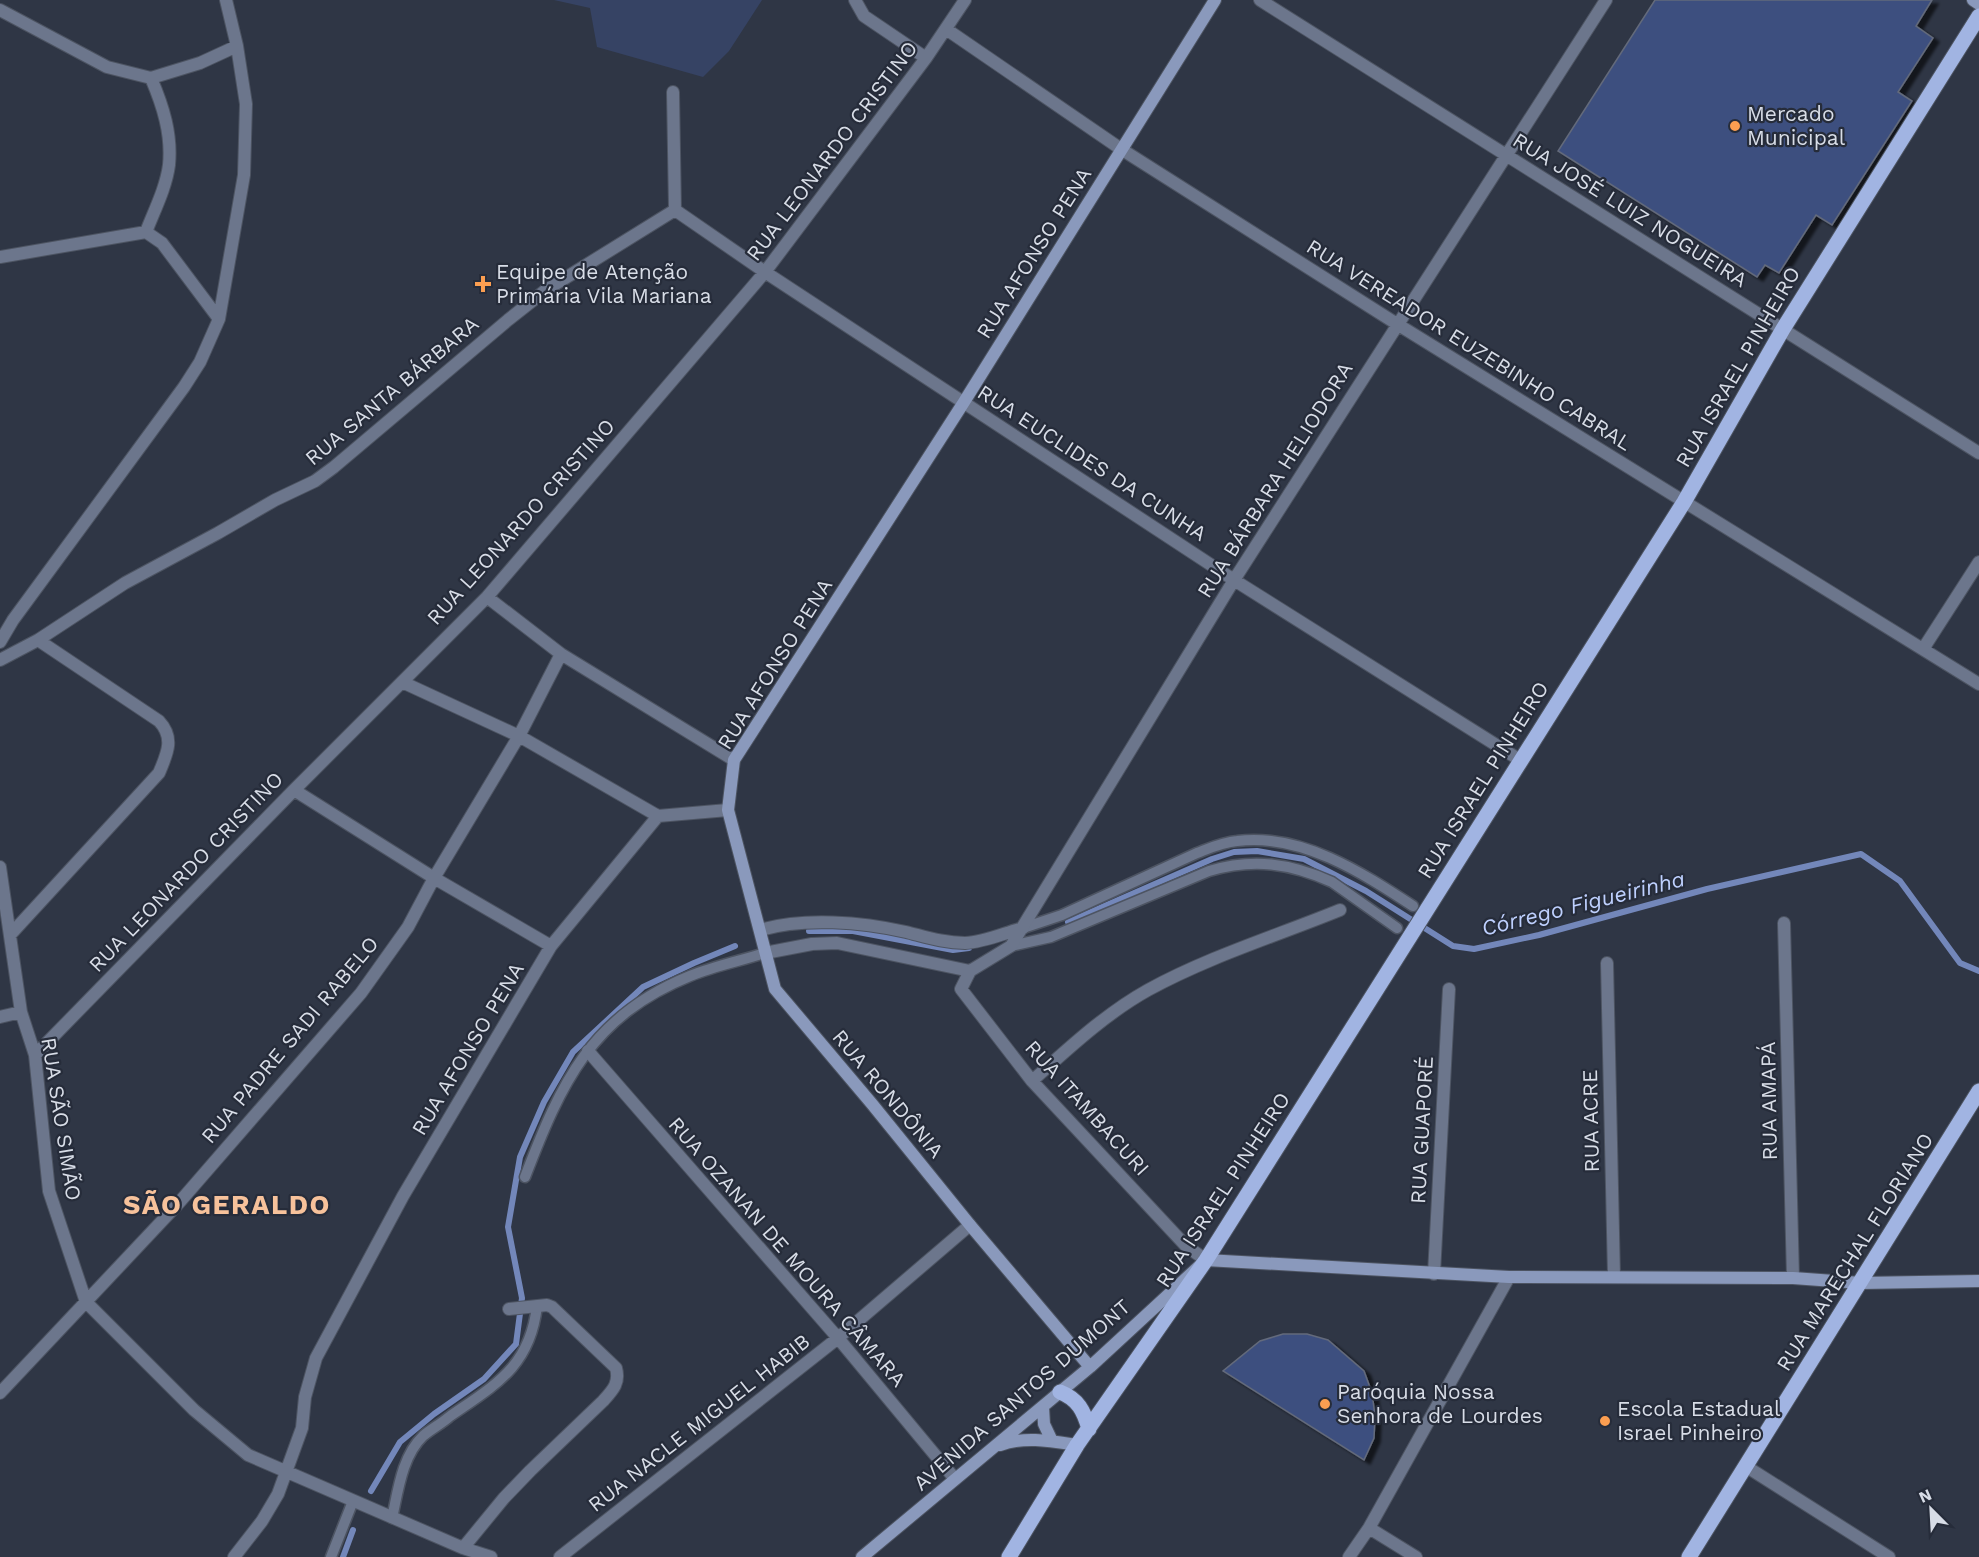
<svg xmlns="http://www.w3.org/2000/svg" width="1979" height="1557" viewBox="0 0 1979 1557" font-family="'Work Sans',sans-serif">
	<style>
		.park { fill: #364364 }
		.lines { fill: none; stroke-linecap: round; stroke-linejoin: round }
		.stream { stroke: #7387ba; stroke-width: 6 }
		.building { fill: #3e507f; stroke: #636a7b; stroke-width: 1.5; filter: url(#shadow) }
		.lane-casing { stroke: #4d5462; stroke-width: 13 }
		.street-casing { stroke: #4d5462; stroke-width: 14 }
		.secondary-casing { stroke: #4d5462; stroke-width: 14 }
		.primary-casing { stroke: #4d5462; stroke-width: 17 }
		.lane { stroke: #6c768c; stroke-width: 10 }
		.street { stroke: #6c768c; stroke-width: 12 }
		.secondary { stroke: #8a99bc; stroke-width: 12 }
		.primary { stroke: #a1b4e2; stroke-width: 15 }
		.poi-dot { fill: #fb9e51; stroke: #262c3a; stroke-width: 2 }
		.labels { text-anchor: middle; stroke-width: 4.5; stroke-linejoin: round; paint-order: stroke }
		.poi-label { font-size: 21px; fill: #d8dde7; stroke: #262c3a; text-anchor: start }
		.street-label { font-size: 21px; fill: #d8dde7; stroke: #262c3a }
		.water-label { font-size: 22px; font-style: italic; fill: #bed0fe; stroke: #262c3a }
		.district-label { font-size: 27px; font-weight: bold; letter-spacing: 1.5px; fill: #f7c29b; stroke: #262c3a }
	</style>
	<defs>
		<filter id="shadow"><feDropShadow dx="6" dy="4" stdDeviation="1.5" flood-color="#0009"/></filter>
	</defs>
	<rect width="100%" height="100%" fill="#2f3645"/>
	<path class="park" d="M554,0H762L729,51L703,77L597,47L590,8Z"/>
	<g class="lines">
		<path class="stream" d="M1068,922L1212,859L1234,852L1257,851L1304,859L1366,891L1453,946L1474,949L1539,935L1707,889L1861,854L1900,881L1960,963L1979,971
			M809,931H853L953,950L969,948
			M371,1491L400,1442L434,1414L484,1379L516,1344L522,1298L508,1227L520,1157L544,1102L573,1052L643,987L694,963L735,946
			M343,1557L353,1530"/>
	</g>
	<path class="building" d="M1655,0H1932L1916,26L1933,38L1898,92L1912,101L1832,225L1816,215L1779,273L1765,265L1757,277L1558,151Z
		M1283,1334H1307L1328,1340L1364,1371L1372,1393L1375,1416L1374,1438L1364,1460L1223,1371L1260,1341Z"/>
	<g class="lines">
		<defs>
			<path id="lane" d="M1023,928L1062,915L1197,853C1210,848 1223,842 1237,841C1301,833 1361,872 1413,906
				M1011,946L1051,937L1209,871C1253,858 1290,863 1332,882L1397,928
				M525,1177C561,1083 591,1016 690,976C714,966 740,961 765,953
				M392,1518C398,1491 402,1456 423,1436C431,1429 441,1424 449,1417C495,1385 530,1367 537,1306
				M331,1557L353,1501"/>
			<path id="street" d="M855,0L864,16L926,58
				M1260,0L1979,453
				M0,10L107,67L151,78
				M946,29L1121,149L1397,324L1979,684
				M673,92L675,210
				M675,210L765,272L1234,580L1520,760
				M0,257L146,232
				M219,319L162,243L146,232C154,211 166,188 169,165C172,134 163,106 151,78L200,63L237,46
				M487,597L561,654L734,760
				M0,642L13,620L184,387L200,362L219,319L244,175L246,104L237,46L226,0
				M1923,649L1979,562
				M0,660L38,640L125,583L218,533L275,500L315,481L334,467L508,320L546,290L675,210
				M402,682L519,736L658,816
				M294,790L434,878L551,946
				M0,867L21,1012L35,1055L49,1191L86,1302L194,1410L248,1455L463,1548L491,1557
				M1784,923L1793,1278
				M760,930C804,917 862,922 906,932C926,937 944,943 965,943C985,942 1004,933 1023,928
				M10,935L159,773C167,754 175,738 159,721L38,640
				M765,953L812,944L837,943L970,971
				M1607,963L1614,1277
				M970,971L1011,946L1234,580L1606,0
				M970,971L961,989L1032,1081L1186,1246L1206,1260
				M0,1017L21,1012
				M588,1051L838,1338L955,1479
				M35,1055L294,790L487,597L765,272L926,58L965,0
				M1032,1081C1069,1048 1105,1014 1148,990C1208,957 1276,936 1340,910
				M1434,1274L1449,989
				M0,1393L177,1205L361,993L408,927L434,878L519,736L561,654
				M1747,1467L1889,1557
				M1369,1528L1416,1557
				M463,1548L504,1498L530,1471L603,1401C613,1390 620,1383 616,1368L552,1307L547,1305L509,1309
				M234,1557L262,1521L278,1494L302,1428L305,1397L316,1358L403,1196L551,946L658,816L728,810
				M560,1557L838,1338L970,1225
				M1349,1557L1369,1528L1509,1277"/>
			<path id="secondary" d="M1973,0L1979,4
				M1090,1367L970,1225L872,1104L775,989L728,810L734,760L964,402L1215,0
				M1043,1407L1044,1424L1052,1441
				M1000,1445C1025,1436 1051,1441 1077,1445
				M862,1557L1090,1367L1206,1260L1509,1277L1793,1278L1861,1283L1979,1281"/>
			<path id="primary" d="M1060,1392C1078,1399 1084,1411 1089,1429
				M1009,1557L1077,1445L1206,1260L1684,502L1783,329L1979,16
				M1689,1557L1979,1091"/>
		</defs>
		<use href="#lane" class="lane-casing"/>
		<use href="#street" class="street-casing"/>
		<use href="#secondary" class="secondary-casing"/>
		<use href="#primary" class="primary-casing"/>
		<use href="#lane" class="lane"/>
		<use href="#street" class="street"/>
		<use href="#secondary" class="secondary"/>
		<use href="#primary" class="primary"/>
	</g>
	<g class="poi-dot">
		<circle cx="1735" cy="126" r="6"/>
		<path d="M480 275h6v6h6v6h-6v6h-6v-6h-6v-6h6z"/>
		<circle cx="1325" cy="1404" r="6"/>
		<circle cx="1605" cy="1421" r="6"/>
	</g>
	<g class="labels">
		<g class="poi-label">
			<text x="1747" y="121">Mercado<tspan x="1747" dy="24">Municipal</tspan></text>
			<text x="496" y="279">Equipe de Atenção<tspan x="496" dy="24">Primária Vila Mariana</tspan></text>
			<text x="1337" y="1399">Paróquia Nossa<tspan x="1337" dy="24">Senhora de Lourdes</tspan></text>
			<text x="1617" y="1416">Escola Estadual<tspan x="1617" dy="24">Israel Pinheiro</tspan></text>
		</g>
		<g class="street-label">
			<text transform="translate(832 151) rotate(-53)" y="7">RUA LEONARDO CRISTINO</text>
			<text transform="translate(1630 210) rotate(32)" y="7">RUA JOSÉ LUIZ NOGUEIRA</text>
			<text transform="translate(1034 253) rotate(-58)" y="7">RUA AFONSO PENA</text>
			<text transform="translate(1469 345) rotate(32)" y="7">RUA VEREADOR EUZEBINHO CABRAL</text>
			<text transform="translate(1738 367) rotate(-60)" y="7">RUA ISRAEL PINHEIRO</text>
			<text transform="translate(392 391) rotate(-40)" y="7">RUA SANTA BÁRBARA</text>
			<text transform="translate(1092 463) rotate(33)" y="7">RUA EUCLIDES DA CUNHA</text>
			<text transform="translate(1275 480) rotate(-58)" y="7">RUA BÁRBARA HELIODORA</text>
			<text transform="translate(521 522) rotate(-48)" y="7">RUA LEONARDO CRISTINO</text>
			<text transform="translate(775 664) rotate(-58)" y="7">RUA AFONSO PENA</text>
			<text transform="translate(1483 780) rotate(-58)" y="7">RUA ISRAEL PINHEIRO</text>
			<text transform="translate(186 872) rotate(-46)" y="7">RUA LEONARDO CRISTINO</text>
			<text transform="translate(290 1040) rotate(-50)" y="7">RUA PADRE SADI RABELO</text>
			<text transform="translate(468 1049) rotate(-59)" y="7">RUA AFONSO PENA</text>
			<text transform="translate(888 1094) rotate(50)" y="7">RUA RONDÔNIA</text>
			<text transform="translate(1769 1101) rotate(-91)" y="7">RUA AMAPÁ</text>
			<text transform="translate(1087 1108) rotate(48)" y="7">RUA ITAMBACURI</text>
			<text transform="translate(61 1119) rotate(81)" y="7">RUA SÃO SIMÃO</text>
			<text transform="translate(1591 1121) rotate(-91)" y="7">RUA ACRE</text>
			<text transform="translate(1422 1130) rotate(-87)" y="7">RUA GUAPORÉ</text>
			<text transform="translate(1223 1190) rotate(-57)" y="7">RUA ISRAEL PINHEIRO</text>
			<text transform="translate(787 1252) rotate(49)" y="7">RUA OZANAN DE MOURA CÂMARA</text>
			<text transform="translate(1855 1252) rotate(-58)" y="7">RUA MARECHAL FLORIANO</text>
			<text transform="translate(1022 1395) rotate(-41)" y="7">AVENIDA SANTOS DUMONT</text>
			<text transform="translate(699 1423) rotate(-38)" y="7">RUA NACLE MIGUEL HABIB</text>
		</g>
		<g class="water-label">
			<text transform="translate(1583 903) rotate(-14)" y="8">Córrego Figueirinha</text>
		</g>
		<g class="district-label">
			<text x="227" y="1214">SÃO GERALDO</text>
		</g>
	</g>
	<g transform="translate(1931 1509) rotate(336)" stroke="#262c3a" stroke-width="4.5" paint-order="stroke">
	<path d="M0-4.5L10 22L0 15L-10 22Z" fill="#d8dde7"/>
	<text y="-9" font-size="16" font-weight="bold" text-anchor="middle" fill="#d8dde7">N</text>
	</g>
</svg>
